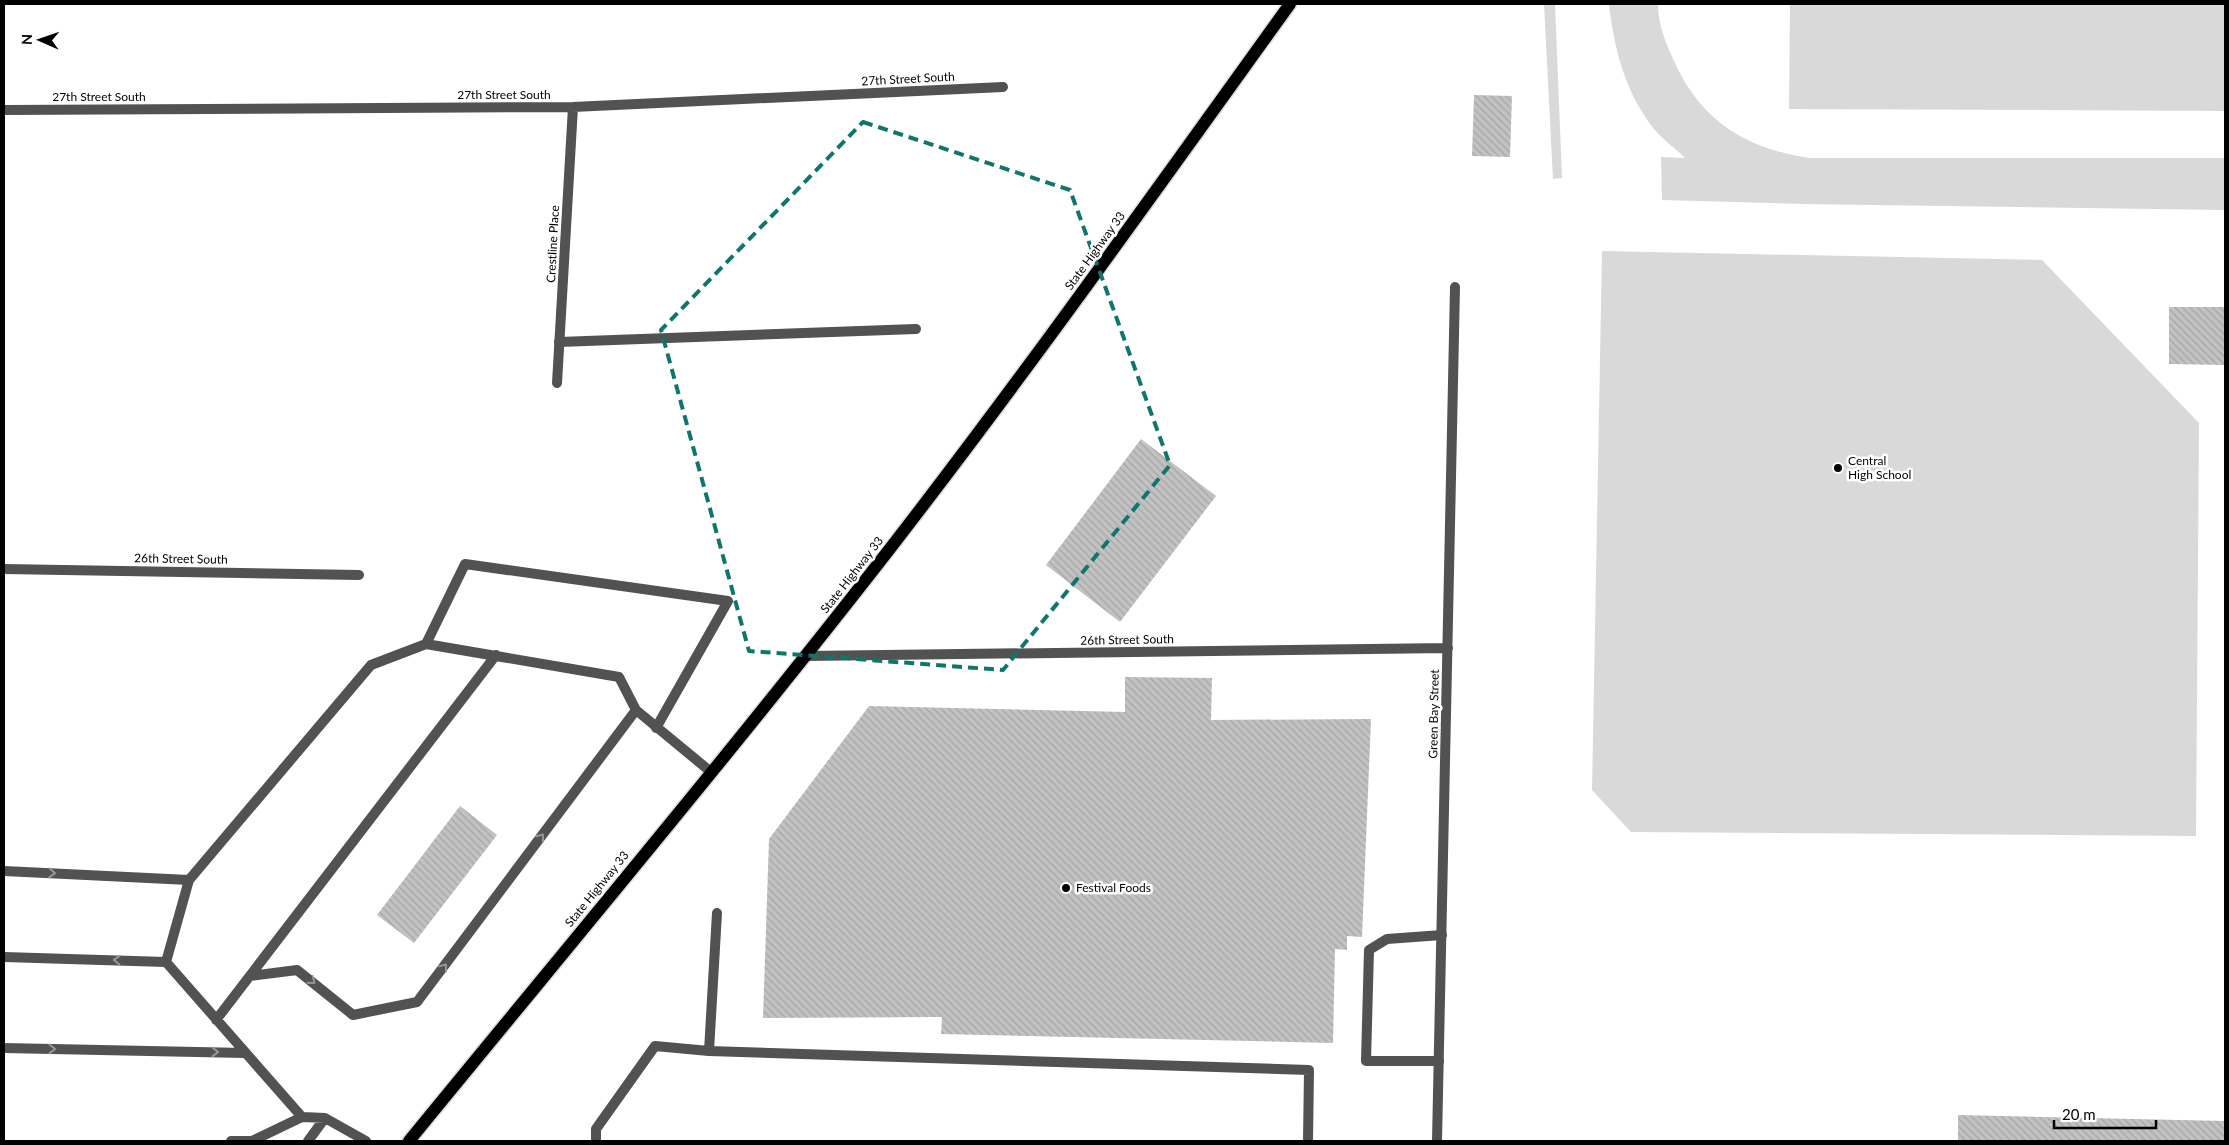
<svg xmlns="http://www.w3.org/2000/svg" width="2229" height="1145" viewBox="0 0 2229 1145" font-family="Lato,sans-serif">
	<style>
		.pitch { fill: #d9d9d9 }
		.building { fill: url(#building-back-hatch) }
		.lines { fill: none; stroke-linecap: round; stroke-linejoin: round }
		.primary-casing { stroke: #dbdbdb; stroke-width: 15 }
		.service { stroke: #525252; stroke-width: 10 }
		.minor { stroke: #525252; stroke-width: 10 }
		.primary { stroke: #000; stroke-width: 12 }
		.oneway { stroke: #979797 }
		.marked { fill: none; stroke: #0f766e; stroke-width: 4; stroke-dasharray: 10 6; stroke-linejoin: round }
		.poi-dot { fill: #000; stroke: #fff; stroke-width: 2 }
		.labels { text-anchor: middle; stroke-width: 5; stroke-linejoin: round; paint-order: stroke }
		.street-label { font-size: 12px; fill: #000; stroke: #fff }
		.poi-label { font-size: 12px; fill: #000; stroke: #fff; text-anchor: start }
	</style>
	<defs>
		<pattern id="building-back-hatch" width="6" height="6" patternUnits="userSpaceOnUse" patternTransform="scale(1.25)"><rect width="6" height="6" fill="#c2c2c2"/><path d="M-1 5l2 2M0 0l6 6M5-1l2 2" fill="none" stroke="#a5a5a5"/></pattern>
	</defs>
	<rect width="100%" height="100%" fill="#fff"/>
	<path class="pitch" d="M1544,4H1555L1562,178L1553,179Z
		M1609,4H1658C1658,24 1665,41 1673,59C1700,120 1744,148 1809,158H2225V210L1803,204L1662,200L1661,157L1685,158C1675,148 1663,140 1654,129C1625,92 1614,49 1609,4Z
		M1790,4H2225V111L1789,109Z
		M1602,251L2042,260L2199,423L2196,836L1631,832L1592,790Z"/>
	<path class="building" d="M1474,95L1512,96L1510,157L1472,156Z
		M2169,307H2225V365L2169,364Z
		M1141,439L1216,496L1120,622L1046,565Z
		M1125,677L1212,678L1211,720L1371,719L1362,937L1347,936V950L1335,949L1333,1043L941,1034L942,1017L763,1018L769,839L869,706L1125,712Z
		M460,806L497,835L414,943L377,915Z
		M1958,1115L2225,1121V1141H1958Z"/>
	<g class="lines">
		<defs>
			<path id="primary" d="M409,1141C571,943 735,748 892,546C1029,369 1159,186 1290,4"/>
		</defs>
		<use href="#primary" class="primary-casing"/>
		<path class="service" d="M559,342L916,329
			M426,644L619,677L636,710L711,772
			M4,871L189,880
			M4,957L166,962
			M250,976L297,970L353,1015L417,1002L636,710
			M216,1020L496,655
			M4,1048L245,1053
			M709,1051L717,913
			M1439,1061H1366L1369,950L1387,939L1442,935
			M302,1117L166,962L189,880L371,665L426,644L465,564L728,601L656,728
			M231,1141H252L302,1117L325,1118L366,1141
			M308,1141L325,1118
			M596,1141V1129L655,1046L709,1051L1309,1070L1308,1141"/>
		<path class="minor" d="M4,110L573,107L1003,87
			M557,383L573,107
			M4,569L359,575
			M806,656L1448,648
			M1437,1141L1455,287"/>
		<use href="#primary" class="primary"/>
	</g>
	<defs><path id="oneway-chevron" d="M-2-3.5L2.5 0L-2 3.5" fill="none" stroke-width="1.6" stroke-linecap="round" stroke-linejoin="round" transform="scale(1.25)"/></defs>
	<g class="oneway">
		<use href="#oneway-chevron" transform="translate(541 837) rotate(-53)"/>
		<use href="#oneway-chevron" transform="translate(52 873) rotate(3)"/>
		<use href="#oneway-chevron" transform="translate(117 960) rotate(-178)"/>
		<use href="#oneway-chevron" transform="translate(444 967) rotate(-53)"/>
		<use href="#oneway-chevron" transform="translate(312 981) rotate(39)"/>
		<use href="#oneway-chevron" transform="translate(52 1049) rotate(1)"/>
		<use href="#oneway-chevron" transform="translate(215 1052) rotate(1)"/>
	</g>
	<path class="marked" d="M863,122L1070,190L1170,465L1003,670L749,651L661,330Z"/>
	<g class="poi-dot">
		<circle cx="1838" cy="468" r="5"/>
		<circle cx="1066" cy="888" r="5"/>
	</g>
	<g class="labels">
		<g class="street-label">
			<text transform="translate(908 79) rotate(-3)" y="4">27th Street South</text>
			<text x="504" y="99">27th Street South</text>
			<text x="99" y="101">27th Street South</text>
			<text transform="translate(553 244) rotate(-87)" y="4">Crestline Place</text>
			<text transform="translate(1095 251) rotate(-54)" y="4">State Highway 33</text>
			<text transform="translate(181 559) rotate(1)" y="4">26th Street South</text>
			<text transform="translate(852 575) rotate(-52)" y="4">State Highway 33</text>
			<text transform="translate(1127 640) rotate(-1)" y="4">26th Street South</text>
			<text transform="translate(1434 714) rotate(-89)" y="4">Green Bay Street</text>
			<text transform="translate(597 889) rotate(-51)" y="4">State Highway 33</text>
		</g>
		<g class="poi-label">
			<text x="1848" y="465">Central<tspan x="1848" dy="14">High School</tspan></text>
			<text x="1076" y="892">Festival Foods</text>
		</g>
	</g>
	<rect width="2229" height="1145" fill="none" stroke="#000000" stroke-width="10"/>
	<g transform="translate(40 40) rotate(272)" stroke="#ffffff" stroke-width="4" paint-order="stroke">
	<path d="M0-4L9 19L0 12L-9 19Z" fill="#000000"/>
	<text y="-8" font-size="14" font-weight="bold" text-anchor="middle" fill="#000000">N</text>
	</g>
	<path d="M2054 1120v8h102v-8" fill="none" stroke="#000000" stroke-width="2.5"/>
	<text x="2062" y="1120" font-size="15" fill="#000000" stroke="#ffffff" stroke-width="4" paint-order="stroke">20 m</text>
</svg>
